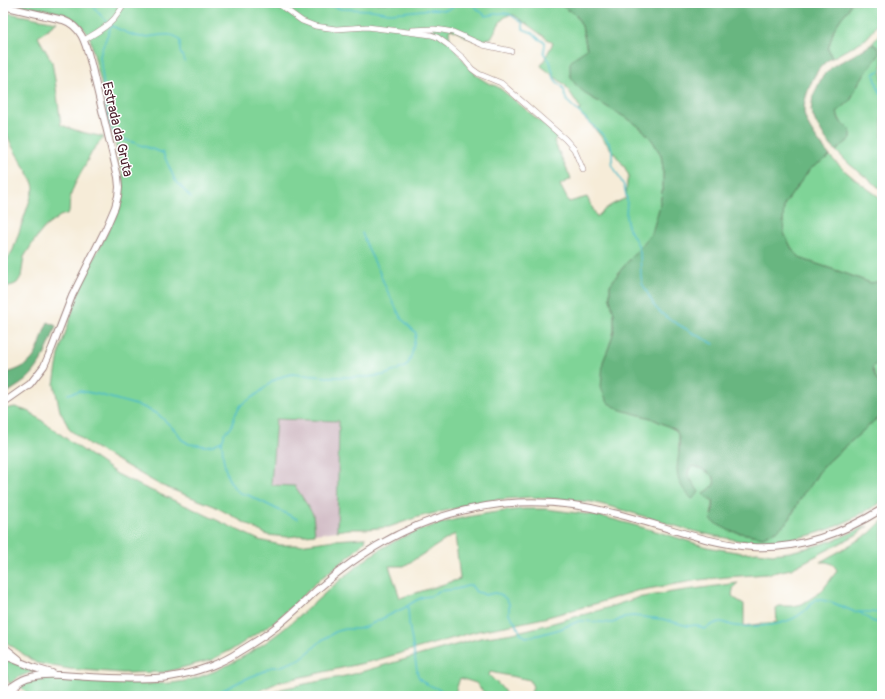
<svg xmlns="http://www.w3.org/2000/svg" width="885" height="699" viewBox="0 0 885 699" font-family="Pangolin,sans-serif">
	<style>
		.industrial { fill: #d2bdc6 }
		.green { fill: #7fd497; stroke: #647a61; fill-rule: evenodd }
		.forest { fill: #67b680; stroke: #586a56 }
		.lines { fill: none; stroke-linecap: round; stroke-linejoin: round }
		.stream { stroke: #50bdc9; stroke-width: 1.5 }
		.minor-casing { stroke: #a08682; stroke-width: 6 }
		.major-casing { stroke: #a08682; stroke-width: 8 }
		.minor { stroke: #fff; stroke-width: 5 }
		.major { stroke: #fff; stroke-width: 6 }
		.labels { text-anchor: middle; stroke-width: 3; stroke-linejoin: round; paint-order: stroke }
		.street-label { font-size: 14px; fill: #4a1f2b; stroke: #fff }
	</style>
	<rect width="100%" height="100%" fill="#fff"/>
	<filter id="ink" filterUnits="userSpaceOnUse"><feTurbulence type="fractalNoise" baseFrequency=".025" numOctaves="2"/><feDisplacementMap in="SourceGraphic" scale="8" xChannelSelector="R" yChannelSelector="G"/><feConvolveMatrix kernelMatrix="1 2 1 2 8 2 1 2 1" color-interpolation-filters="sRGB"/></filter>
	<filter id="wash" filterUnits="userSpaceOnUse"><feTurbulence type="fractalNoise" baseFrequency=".012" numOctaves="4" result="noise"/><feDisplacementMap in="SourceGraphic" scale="16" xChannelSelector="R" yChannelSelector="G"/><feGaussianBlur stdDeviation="0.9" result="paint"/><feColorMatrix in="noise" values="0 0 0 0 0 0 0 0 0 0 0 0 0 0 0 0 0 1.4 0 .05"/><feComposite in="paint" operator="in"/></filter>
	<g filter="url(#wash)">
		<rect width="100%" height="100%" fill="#f6ecd8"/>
		<path class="industrial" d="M275,419L339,421L337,531L315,534L313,514L271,486Z"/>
		<path class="green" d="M6,3H557L559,4L576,15L582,26L587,50L575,57L587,95L633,122L643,130L652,140L661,155L663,168V186L659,209L652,234L620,271L610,285V299L614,313V331L609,347L603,362L636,414L651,418L676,430L679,438V451L688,475L689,469L693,466C701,468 723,477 711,488C709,490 706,492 703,493L713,502V506L711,515L730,531L763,537L789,520L803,494L811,485L819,472L829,461L882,414V499L879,504L850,520L830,529L811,535L788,540L766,542L742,541L715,536L689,530L616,508L592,502L531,497L493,500L418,517L389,527L367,529H349L337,531L339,421L276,419L271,485L295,486L313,514L315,534L287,537L267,535L214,506L160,485L90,445L70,430L60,411L54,384L60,349L84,277L119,210L123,193V176L90,38C78,15 61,12 37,8C27,6 16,5 6,3ZM509,15H514L553,43L541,66L565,85L581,109L578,111L594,128L603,139L624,166L629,176L627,181L626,198C613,204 607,206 597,217L587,197L569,202L560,185L571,179L554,141L557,137V135L502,90L496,86L488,83L477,76L458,53L450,40L449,31L451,29L471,39L480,41L491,38C496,30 500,18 509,15Z
			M851,3H882V16L873,31L866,39L832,58L828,49L834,29L842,17L848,10Z
			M3,12L57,22L38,37L52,62L55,80L61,125L81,132L104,137L93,150L74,186L70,197L69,213L60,216L45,227L36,238L24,257L21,277L17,283L13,285L5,287L3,286V262L7,260L13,250L34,188C32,176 24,168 19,158C14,150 10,143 7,134L3,138Z
			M882,30V190L849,164L836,151L851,138L849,129C842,125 839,120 837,112L850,101L859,82L879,55L873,44H872Z
			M830,156C844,172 864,186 882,199V281L871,283L844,273L802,259L793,251L784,233L783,221L784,205L802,180L810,169Z
			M882,358V389L876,378L872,367Z
			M15,407L30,412L71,442L117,474L141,486L189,507L259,540L281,545H299L335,540L362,538H366L365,541L351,555L315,583L309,590L277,620L235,648L211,660L166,672L122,673L69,669L36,663L3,640V410L9,408Z
			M524,509H546L594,515L612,519L659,532L707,547L742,553L758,552L772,554L790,552L815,546L837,539L862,528L868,526L856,535L791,569L767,574L727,577L699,580L636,591L598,603L544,618L511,625L478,631L373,661L279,682L248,696H30L20,686L27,680L42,677C68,679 94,681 121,682C144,683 169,686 193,679C224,670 259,649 285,628C314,604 341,577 372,555C416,524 471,514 524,509ZM455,534L460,579L400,598L389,566H404Z
			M882,521V696H530L533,687L530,680L490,672L489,675C495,682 504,687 506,696H487L476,683L460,678L455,693L463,696H267L281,689L295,686L350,675L480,638L513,633L546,625L600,610L637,598L672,592L738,583C733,586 733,590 732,595L734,598L744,604V626L777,622L776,608L779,606H794L802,604L821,592L837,571C835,564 828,561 820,562L838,552L870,533Z
			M3,657L37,670L19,677L9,684L3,662Z"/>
		<path class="forest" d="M557,3H851L848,10L842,17L834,29L828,49L832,58C823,62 816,72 812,81C808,90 804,100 804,110C803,123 822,146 830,156L810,169L802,180L784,205L783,221L784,233L793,251L802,259L844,273L871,283L882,281V358L872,368L876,378L882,389V414L829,461L819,472L811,485L803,494L789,520L778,530L763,537L730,531L711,521C711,517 715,505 713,501C710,497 706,500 703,493C706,492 709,490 711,488C723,477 701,468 693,466L689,469L688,475L699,492L696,496L692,499C686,493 680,486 678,477C675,465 681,452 679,439C679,436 677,433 676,430L651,418L621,410L608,403L601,388L603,362L609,347L614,331V313L610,299V285L620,271L652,233L659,209L663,186V168L661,155L652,140L643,130L633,122L587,95L575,84L570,75V63L575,57L587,49L582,26L576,15Z
			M872,44H873L879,48V55L859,82L850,101L837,112C838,115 838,117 839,119C843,128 853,126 851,138L836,151L826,140L816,123L811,111L813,96L822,77L833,66L852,56Z
			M48,322L56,326C49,345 42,366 26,380C19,386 10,390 3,396V374C18,370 32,365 38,349C42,340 43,331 48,322Z"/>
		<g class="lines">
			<path class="stream" d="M91,3L97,11L107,22
				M324,3L341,9L372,10L389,13L404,12L431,9L446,10L452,8L455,3
				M473,3L475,7L486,16C493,15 501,11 509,14C514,16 518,21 523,23V29L533,33L539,39L545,42L544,54L550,61L554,78L557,82L562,86L564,90L565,96L567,101L604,136L611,146L612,152V164L624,186L627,199L626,217L628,227L638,245L640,252L641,276L642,283L655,307L661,313L669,319L693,333L714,344
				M111,26L102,49L100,56L105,96V105L110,127L115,136L163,153L175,180L191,198
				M112,26C121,30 131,36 141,37C152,38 173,29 180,41V52L185,61
				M882,69L874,74L878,88L882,96
				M68,394L80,391L97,394L143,407L159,415L178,433L181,439L189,444L206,446L213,445L222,441
				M297,519L248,495L240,493L235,489L228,478L225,467L223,456L222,441L224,437V433L231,428L235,415L241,405L256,395L273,381L283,376L292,374L327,377H367L384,375L405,367L409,362L412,353L416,333L402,319L397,310L385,286L379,271L368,249L362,233
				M408,606L409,624L418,676C424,686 436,686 445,693L466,696
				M859,612L872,621L882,624
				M217,696L221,691L243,680L265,671L271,667H279L300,659L310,651L322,640L337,631L345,629H358L365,627L404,608L415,601L423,597L431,596L439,591L457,589L467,586L471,585L476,592L481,593L485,595L494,593L500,594L505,598L509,603V614L515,622L521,634L526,637L539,635L560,629L579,621H583L612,623L615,622L624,617L633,616L662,619L688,626L696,625L704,629C709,627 715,622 721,622C726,622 731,626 736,626C741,627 748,626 754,626C771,626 789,624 803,612C808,608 812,603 816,599L831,602L855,612H869L882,613"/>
		</g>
	</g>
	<g filter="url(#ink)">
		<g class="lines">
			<defs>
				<path id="minor" d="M277,3L302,21L315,26L336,29L367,27L424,34L431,35L437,37L448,45L464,59L472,69L479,74L501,83L565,139L574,149L583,170
					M412,30L434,29L442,30L453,32L483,45L511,51
					M84,40C94,34 106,28 114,19C118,14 122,8 125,3"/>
				<path id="major" d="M3,6L63,20C83,27 86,46 91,64L118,177L119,187L118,196L115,207L106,228L72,296L52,348L44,366L30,384L3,403
					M3,646L19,659
					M3,655L35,668L52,673
					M3,681L8,696
					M3,693C11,687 18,681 27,678C47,672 69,676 89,677C114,678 144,680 169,677C183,675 197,671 211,666C221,662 231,657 240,651C251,644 262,638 272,630C288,618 303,603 318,589C370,543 431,512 500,504C538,500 576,503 613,513C659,524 704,543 752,547C797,550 844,533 882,509
					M12,696L14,689L18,683"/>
			</defs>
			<use href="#minor" class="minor-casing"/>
			<use href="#major" class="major-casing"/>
			<use href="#minor" class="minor"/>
			<use href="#major" class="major"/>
		</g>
	</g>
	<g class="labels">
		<g class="street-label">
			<text transform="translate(118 129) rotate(77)" y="5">Estrada da Gruta</text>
		</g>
	</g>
	<rect width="885" height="699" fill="none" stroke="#fff" stroke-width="16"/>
</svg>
